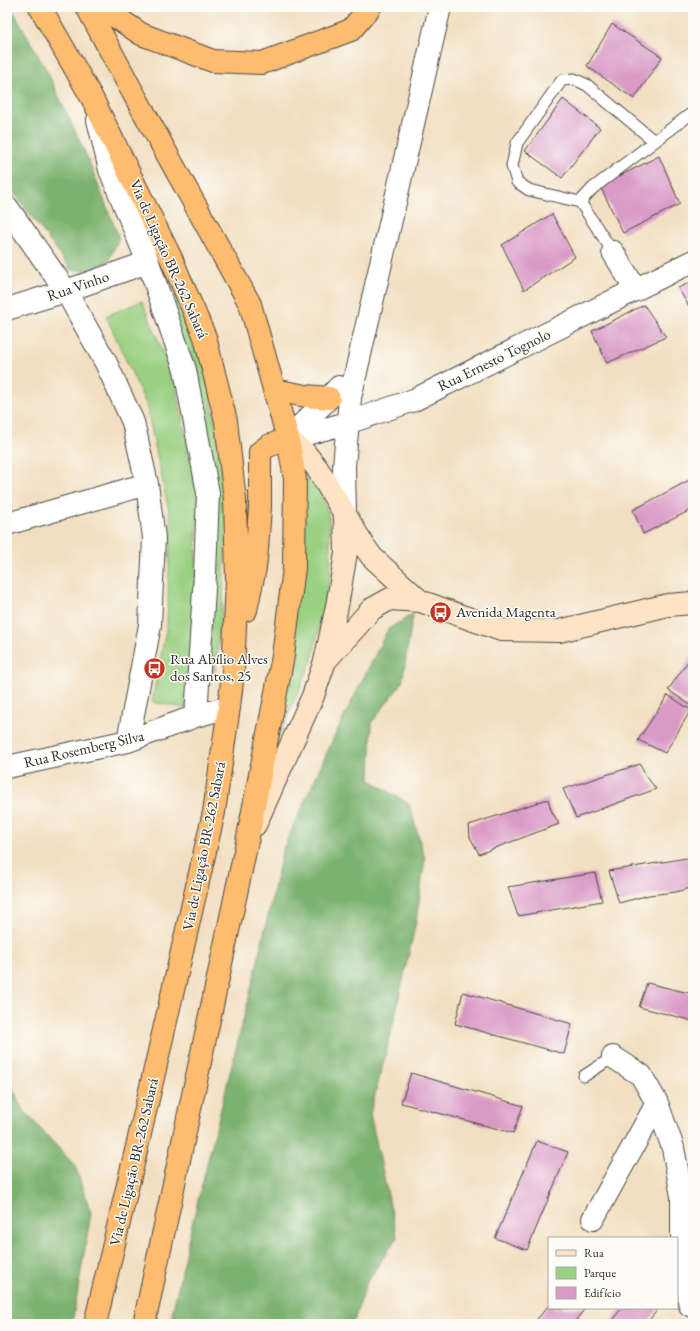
<svg xmlns="http://www.w3.org/2000/svg" width="700" height="1331" viewBox="0 0 700 1331" font-family="'EB Garamond',serif">
	<style>
		.green { fill: #9ad082; stroke: #627e56 }
		.forest { fill: #7bb270; stroke: #536e4e }
		.building { fill: #d99ac6 }
		.lines { fill: none; stroke-linecap: round; stroke-linejoin: round }
		.lane-casing { stroke: #494642; stroke-width: 13 }
		.street-casing { stroke: #494642; stroke-width: 24 }
		.secondary-casing { stroke: #494642; stroke-width: 24 }
		.highway-casing { stroke: #494642; stroke-width: 24 }
		.lane { stroke: #fff; stroke-width: 11 }
		.street { stroke: #fff; stroke-width: 22 }
		.secondary { stroke: #fee4c5; stroke-width: 22 }
		.highway { stroke: #fdbc6f; stroke-width: 22 }
		.labels { text-anchor: middle; stroke-width: 3; stroke-linejoin: round; paint-order: stroke }
		.street-label { font-size: 15px; fill: #2b2b2b; stroke: #fdfcf7 }
		.poi-label { font-size: 15px; fill: #2b2b2b; stroke: #fdfcf7; text-anchor: start }
	</style>
	<rect width="100%" height="100%" fill="#fdfcf7"/>
	<filter id="ink" filterUnits="userSpaceOnUse"><feTurbulence type="fractalNoise" baseFrequency=".025" numOctaves="2"/><feDisplacementMap in="SourceGraphic" scale="8" xChannelSelector="R" yChannelSelector="G"/><feConvolveMatrix kernelMatrix="1 2 1 2 8 2 1 2 1" color-interpolation-filters="sRGB"/></filter>
	<filter id="wash" filterUnits="userSpaceOnUse"><feTurbulence type="fractalNoise" baseFrequency=".012" numOctaves="4" result="noise"/><feDisplacementMap in="SourceGraphic" scale="16" xChannelSelector="R" yChannelSelector="G"/><feGaussianBlur stdDeviation="0.9" result="paint"/><feColorMatrix in="noise" values="0 0 0 0 0 0 0 0 0 0 0 0 0 0 0 0 0 1.4 0 .05"/><feComposite in="paint" operator="in"/></filter>
	<g filter="url(#wash)">
		<rect width="100%" height="100%" fill="#f2dfc1"/>
		<path class="green" d="M156,259L176,295L205,364L218,437L226,520L223,600L214,680L208,677L217,519Z
			M142,301L174,378L198,494L194,646L186,708L152,702L167,624L171,520L146,404L106,316Z
			M299,463L312,469L329,516L331,574L312,660L268,762Z"/>
		<path class="forest" d="M7,7H11L47,71L88,159L119,238L104,270H71L7,183Z
			M413,614L402,683L372,722L370,780L409,804L425,859L416,922L389,1042L370,1113L397,1237L367,1282L353,1324H170L189,1236L256,969L283,849L335,735L388,629Z
			M7,1078L25,1112L75,1166L91,1213L72,1324H7Z"/>
		<g id="blocks">
			<path class="building" d="M612,24L662,57L634,99L587,66Z
				M563,99L600,128L562,178L525,151Z
				M659,156L680,204L623,233L600,186Z
				M552,214L575,257L524,290L502,245Z
				M693,281V313L678,288Z
				M644,305L666,337L607,363L592,331Z
				M693,478V509L643,534L633,510Z
				M693,654V705L692,706L668,690Z
				M668,695L691,710L665,753L638,740Z
				M640,764L647,777L656,789L576,818L563,789Z
				M548,799L551,810L559,824L479,854L470,837L469,825Z
				M693,857V887L676,892L649,895L619,903L609,871Z
				M595,873L602,901L518,916L508,887Z
				M647,983L693,994V1021L639,1007Z
				M463,992L572,1024L564,1054L455,1024Z
				M411,1073L523,1106L513,1133L401,1103Z
				M537,1141L568,1152L527,1250L495,1238Z
				M549,1305V1308H585L573,1324H533Z
				M622,1308H659L646,1324H609Z"/>
		</g>
	</g>
	<g filter="url(#ink)">
		<use href="#blocks" fill-opacity="0" stroke="#494642" stroke-width="1"/>
		<g class="lines">
			<defs>
				<path id="lane" d="M580,202L529,190L517,182L512,166L517,143L562,80L574,79L587,85L654,141
					M613,252L580,202L593,188L692,113
					M584,1076L613,1057"/>
				<path id="street" d="M98,120L110,170L148,262L185,370L208,493L205,574L196,716
					M7,207L66,291L106,363L133,422L147,484L154,538L150,625L128,741
					M613,252L636,290
					M7,309L66,291L148,262
					M290,436L315,412L339,387
					M288,439L347,423L414,400L693,261
					M345,515L344,466L350,398L440,7
					M7,524L147,484
					M7,767L128,741L196,716L229,707
					M613,1057L641,1075L657,1103L673,1148L682,1196V1267L690,1305L693,1306
					M593,1219L657,1103"/>
				<path id="secondary" d="M288,439L305,453L317,468L364,546L372,557L420,601
					M325,661L372,609L390,599L420,601L501,630L559,631L668,605L693,603
					M255,825L313,696L325,661L337,606L346,553L345,515"/>
				<path id="highway" d="M40,7L92,98L171,258L205,337L226,421L235,500L237,579L233,673L229,707L214,812L143,1121L95,1324
					M87,7L131,89L250,304L288,439L295,479L294,568L283,656L247,842L144,1324
					M101,7L141,34L213,61L262,63L351,30L370,7
					M274,390L306,396L329,398
					M246,610L255,568L257,549L260,507V452L268,446L288,439"/>
			</defs>
			<use href="#lane" class="lane-casing"/>
			<use href="#street" class="street-casing"/>
			<use href="#secondary" class="secondary-casing"/>
			<use href="#highway" class="highway-casing"/>
			<use href="#lane" class="lane"/>
			<use href="#street" class="street"/>
			<use href="#secondary" class="secondary"/>
			<use href="#highway" class="highway"/>
		</g>
	</g>
	<defs>
		<symbol id="bus-disc" viewBox="-11 -11 22 22"><circle r="9.5" fill="#c8321e" stroke="#fdfcf7"/><path d="M-5-6H5V4H4V6H2V4H-2V6H-4V4H-5ZM-3.5-4V0h7V-4ZM-3.5 1.2v1.5H-2V1.2ZM2 1.2v1.5H3.5V1.2Z" fill="#fff"/></symbol>
	</defs>
	<g fill-rule="evenodd">
		<use href="#bus-disc" x="428" y="600" width="25" height="25"/>
		<use href="#bus-disc" x="142" y="656" width="25" height="25"/>
	</g>
	<g class="labels">
		<g class="street-label">
			<text transform="translate(169 259) rotate(66)" y="5">Via de Ligação BR-262 Sabará</text>
			<text transform="translate(78 286) rotate(-19)" y="5">Rua Vinho</text>
			<text transform="translate(494 360) rotate(-26)" y="5">Rua Ernesto Tognolo</text>
			<text transform="translate(84 749) rotate(-13)" y="5">Rua Rosemberg Silva</text>
			<text transform="translate(204 846) rotate(-79)" y="5">Via de Ligação BR-262 Sabará</text>
			<text transform="translate(134 1162) rotate(-77)" y="5">Via de Ligação BR-262 Sabará</text>
		</g>
		<g class="poi-label">
			<text x="456" y="617">Avenida Magenta</text>
			<text x="170" y="664">Rua Abílio Alves<tspan x="170" dy="17">dos Santos, 25</tspan></text>
		</g>
	</g>
	<rect width="700" height="1331" fill="none" stroke="#fdfcf7" stroke-width="24"/>
	<rect x="548" y="1237" width="130" height="72" fill="#fdfcf7" stroke="#a9a8a5"/>
	<rect x="556" y="1250" width="20" height="6" fill="#fee4c5" stroke="#a9a8a5"/>
	<text x="584" y="1257" font-size="12" fill="#2b2b2b">Rua</text>
	<rect x="556" y="1267" width="20" height="12" fill="#9ad082" stroke="#a9a8a5"/>
	<text x="584" y="1277" font-size="12" fill="#2b2b2b">Parque</text>
	<rect x="556" y="1287" width="20" height="12" fill="#d99ac6" stroke="#a9a8a5"/>
	<text x="584" y="1297" font-size="12" fill="#2b2b2b">Edifício</text>
</svg>
